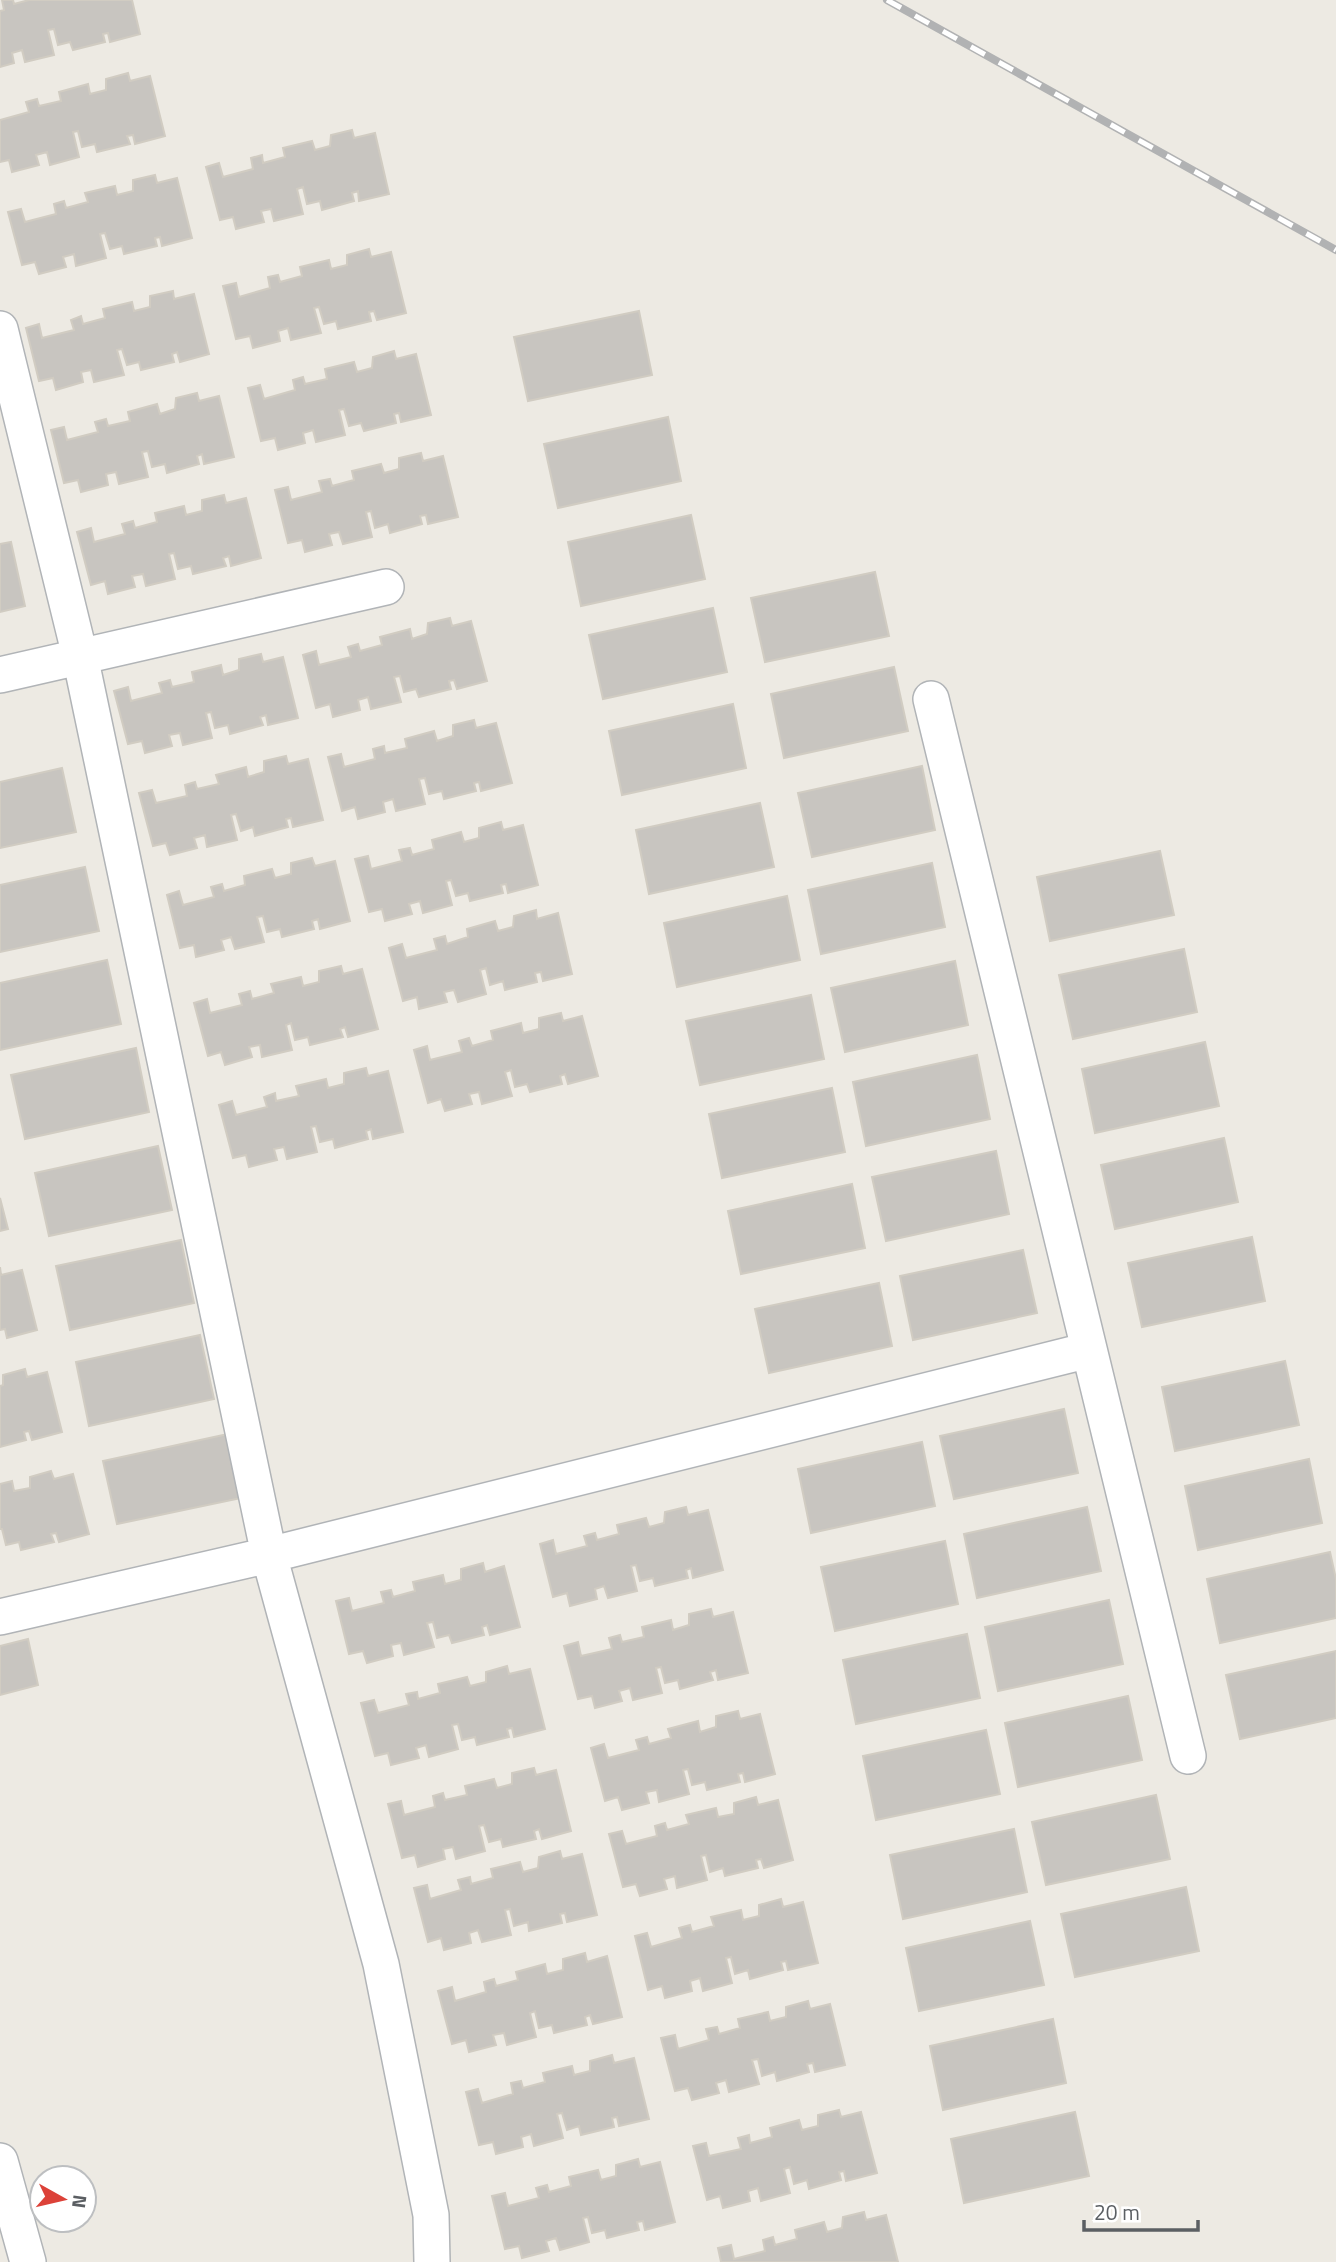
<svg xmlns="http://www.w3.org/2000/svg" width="1336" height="2262" viewBox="0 0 1336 2262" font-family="'Titillium Web',sans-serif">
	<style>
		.building { fill: #c8c5c0; stroke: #d1ccc2; stroke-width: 2 }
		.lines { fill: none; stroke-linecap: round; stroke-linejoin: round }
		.minor-casing { stroke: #b1b4b7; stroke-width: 38 }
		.minor { stroke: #fff; stroke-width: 35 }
		.rail-casing { stroke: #b1b2b3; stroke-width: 8 }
		.rail { stroke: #fff; stroke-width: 5; stroke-dasharray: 16; stroke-linecap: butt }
	</style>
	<rect width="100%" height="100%" fill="#edeae3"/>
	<path class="building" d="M2,0H13L14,4L29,0H132L140,34L110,42L108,33L103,34L105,42L73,50L70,42L58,45L54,29L48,30L54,55L25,62L22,50L12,53L14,63L0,67V11L4,10Z
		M128,73L130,81L150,76L165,136L135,144L133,135L127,136L130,144L97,152L95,144L82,147L78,131L73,132L79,157L50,165L47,152L36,155L39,165L12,172L9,160L0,162V120L29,112L26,102L37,99L39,106L61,101L59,92L88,84L90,94L106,90V79Z
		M352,130L354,138L375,133L389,194L359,201L358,191L352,193L354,201L322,210L320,201L307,204L303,187L297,189L303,214L274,221L271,209L261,211L264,222L236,229L233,217L220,220L206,167L219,163L223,177L253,169L251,158L262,155L263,163L285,157L283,148L312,141L315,150L330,146L331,135Z
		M155,175L157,183L177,178L192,238L162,246L160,237L155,238L157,246L124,254L122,246L110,249L105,233L100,234L106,258L76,266L74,254L63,257L66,267L39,274L35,262L22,265L8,212L21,209L25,222L56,214L54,204L64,201L66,208L88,202L85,193L115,186L117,195L133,191V180Z
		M369,249L371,257L391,252L406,313L377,320L374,311L369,312L371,321L338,329L336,321L324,324L319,307L314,308L321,333L291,340L288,328L278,331L280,341L253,348L250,336L236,339L223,286L236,283L239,297L270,288L268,277L278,275L280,282L302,276L300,267L329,260L331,269L347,265V255Z
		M173,291L174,299L194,294L209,354L180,362L177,352L172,354L174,362L141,370L139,362L127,365L122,349L117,350L124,375L94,382L91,370L81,372L83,382L56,390L53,378L39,381L26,328L39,324L42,338L74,330L71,320L81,316L83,324L105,318L103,309L132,302L134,311L150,307V296Z
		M639,311L652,375L528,401L514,337Z
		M394,351L396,359L416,354L431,415L401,422L399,413L394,414L396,423L364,431L361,423L349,426L344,409L339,410L345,435L316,442L313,430L303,433L305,443L278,450L275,438L261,441L248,388L260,385L264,399L295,390L293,380L303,377L305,384L327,379L325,369L354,362L357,372L372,368L373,357Z
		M197,393L199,401L219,396L234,457L204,464L202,454L197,456L199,464L167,473L165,464L152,467L148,451L142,452L148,477L119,484L116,472L106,474L108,485L81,492L78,480L64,483L51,430L64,427L67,440L98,432L95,422L106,419L108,426L130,421L128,412L157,404L160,414L175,409L176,398Z
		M668,417L681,481L558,508L544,444Z
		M421,453L423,461L443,456L458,517L428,524L426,515L420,516L422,524L390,533L388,524L375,528L371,511L366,512L372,537L343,544L339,532L329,534L332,545L305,552L302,540L288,543L275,490L288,487L291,500L322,492L319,481L330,479L332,486L354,480L352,471L381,464L384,473L399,469V458Z
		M224,495L226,503L246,498L261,558L231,566L229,556L223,558L226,566L193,574L191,566L178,569L174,553L169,554L175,579L146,586L143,574L132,576L135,587L108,594L105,581L91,585L77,532L91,528L94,542L125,534L122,524L133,521L135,528L157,522L155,513L184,506L186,515L202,511V500Z
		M691,515L705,579L581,606L568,542Z
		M11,542L25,606L0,612V544Z
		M875,572L889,636L765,662L751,598Z
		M713,608L727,672L603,699L589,635Z
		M450,618L452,626L471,621L487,681L457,689L454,680L449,681L451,689L419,697L416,689L404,692L400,676L394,677L401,702L371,709L368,697L358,700L360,710L333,717L330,704L316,708L303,655L316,651L319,665L351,657L348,647L358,644L360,651L382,645L380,637L410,629L412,639L427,634L428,623Z
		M261,654L263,662L283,657L298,718L268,725L266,715L260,717L263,725L230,734L228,725L215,728L211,712L206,713L212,738L183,745L180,733L169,735L172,746L145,753L142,741L128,744L114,691L128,687L131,701L162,693L159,683L170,680L172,687L194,682L192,672L221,665L223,675L239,670V659Z
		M894,667L908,731L784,758L771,694Z
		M733,704L746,768L622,795L609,731Z
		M474,720L476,728L496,723L512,783L481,791L479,782L474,783L476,791L444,799L442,791L429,794L425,778L419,779L425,804L396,811L393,799L383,802L385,812L358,819L355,807L342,811L328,757L341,754L344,767L375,759L373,749L384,746L385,753L407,748L405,739L434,731L437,741L453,736V725Z
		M286,756L288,764L308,759L323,820L293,827L291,818L286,819L288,827L255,836L253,827L241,831L236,814L231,815L237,840L207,847L205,835L194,838L197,848L170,855L166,843L153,846L139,793L152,790L156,803L187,796L185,785L195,782L197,789L219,784L216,775L246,767L248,777L264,772V761Z
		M922,766L935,830L812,857L798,793Z
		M62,768L76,832L0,848V782Z
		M760,803L774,867L649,894L636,830Z
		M501,822L503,830L523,825L538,885L508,893L506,884L501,885L503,893L470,901L468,893L456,896L451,880L446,881L452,905L423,913L420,901L409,904L412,914L385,921L382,909L369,912L355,859L368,856L371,869L402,861L399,850L410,848L412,855L434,849L432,840L461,832L464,842L479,838V828Z
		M1160,851L1174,915L1050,941L1037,877Z
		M312,858L315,866L335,861L350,921L320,929L318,919L312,921L314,929L282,937L280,929L267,932L263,916L257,917L264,942L235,949L231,937L221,940L224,950L196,957L194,945L180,948L167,895L179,891L183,905L214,897L211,887L222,884L224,891L245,885L244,876L272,869L275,878L291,874V863Z
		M932,863L945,927L821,954L808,890Z
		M85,867L99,931L0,952V885Z
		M787,896L800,960L677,987L664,923Z
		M536,910L537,919L558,913L572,974L543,981L541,972L535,973L537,982L505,990L503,981L490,985L486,968L480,970L486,994L458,1002L454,990L444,992L447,1002L419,1009L417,997L403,1001L389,948L402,944L406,958L437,950L434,939L445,936L447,944L468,937L467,929L495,921L498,931L513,927L514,916Z
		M1184,949L1197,1012L1073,1039L1059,975Z
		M107,960L121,1024L0,1050V983Z
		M955,961L968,1025L845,1052L831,988Z
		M341,966L343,974L362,969L378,1029L348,1037L345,1027L340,1029L343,1037L310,1045L308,1037L295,1040L291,1023L286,1025L292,1050L262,1057L260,1045L249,1047L252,1057L225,1065L221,1052L208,1056L194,1003L207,999L210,1013L242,1005L239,994L250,991L252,999L274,993L271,984L301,977L303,986L319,982V971Z
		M811,995L824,1059L700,1085L686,1021Z
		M561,1013L563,1021L582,1016L598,1076L568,1084L565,1074L560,1076L562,1084L530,1092L527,1084L515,1087L511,1070L505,1072L512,1096L482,1104L479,1092L469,1094L472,1104L445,1111L441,1099L428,1103L414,1050L427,1046L430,1060L462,1052L459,1041L469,1038L472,1046L493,1040L491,1031L521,1023L523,1033L539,1029V1018Z
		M1205,1042L1219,1106L1095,1133L1082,1069Z
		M136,1048L149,1112L25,1139L11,1075Z
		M977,1055L990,1119L866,1146L853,1082Z
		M366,1068L368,1076L388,1071L403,1132L373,1139L371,1129L366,1131L368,1139L335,1148L333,1139L320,1142L316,1126L311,1127L317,1152L287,1159L284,1147L274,1149L277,1160L249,1167L246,1155L233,1158L219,1105L232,1101L236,1115L267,1107L264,1097L275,1093L276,1101L299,1096L296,1086L326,1079L328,1088L344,1084V1073Z
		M832,1088L845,1152L722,1178L709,1114Z
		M1224,1138L1238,1202L1115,1229L1101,1165Z
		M158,1146L172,1210L49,1236L35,1173Z
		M996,1151L1009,1214L886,1241L872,1177Z
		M852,1184L865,1248L741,1274L728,1211Z
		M0,1198L8,1229L0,1231Z
		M1252,1237L1265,1301L1142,1327L1128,1263Z
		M181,1240L194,1303L70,1330L56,1266Z
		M1023,1250L1037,1313L913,1340L900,1276Z
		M0,1267L1,1275L22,1270L37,1330L7,1338L5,1329L0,1330Z
		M879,1283L892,1346L769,1373L755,1309Z
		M200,1335L214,1399L89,1426L76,1362Z
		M1285,1361L1299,1425L1175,1451L1162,1387Z
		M25,1369L27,1377L47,1372L62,1432L32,1440L29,1431L24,1432L26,1440L0,1447V1386L3,1385V1375Z
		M1064,1409L1078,1473L954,1499L940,1436Z
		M228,1434L241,1498L117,1524L103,1461Z
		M922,1442L935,1506L811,1533L798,1469Z
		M1309,1459L1322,1523L1198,1550L1185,1486Z
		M51,1471L54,1479L73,1474L89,1534L59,1542L56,1533L51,1534L54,1542L21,1550L19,1542L6,1545L2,1529H0V1484L12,1481L14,1491L30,1488V1477Z
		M686,1507L688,1515L708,1510L723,1570L693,1578L691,1568L686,1570L688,1578L655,1586L653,1578L640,1581L636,1565L631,1566L637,1591L608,1598L604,1586L595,1589L597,1599L570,1606L567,1593L553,1597L540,1544L553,1540L556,1554L587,1546L584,1536L595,1533L597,1540L619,1534L617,1525L646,1518L649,1527L664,1523L665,1512Z
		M1087,1507L1101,1571L977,1598L964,1534Z
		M945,1541L958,1604L835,1631L821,1567Z
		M1330,1552L1336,1579V1618L1220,1643L1207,1579Z
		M483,1563L485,1572L504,1566L520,1627L490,1635L487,1625L482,1627L484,1635L452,1643L449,1635L437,1638L433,1622L427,1623L434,1647L404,1655L401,1643L391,1645L393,1656L367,1663L363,1651L349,1654L336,1601L349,1598L352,1611L384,1603L381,1592L391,1590L393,1597L415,1591L413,1582L443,1575L445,1584L461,1580V1569Z
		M1109,1600L1123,1664L998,1691L985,1627Z
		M711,1609L713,1617L733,1612L748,1673L718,1680L716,1670L710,1672L713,1680L680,1689L678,1680L665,1683L661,1667L656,1668L662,1693L633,1700L630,1688L619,1691L622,1701L595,1708L592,1696L578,1699L564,1646L578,1642L581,1656L612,1649L609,1638L620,1635L622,1642L644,1637L642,1627L671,1620L673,1630L689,1625V1614Z
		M967,1634L980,1698L856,1724L843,1660Z
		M28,1639L38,1685L0,1695V1646Z
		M1336,1651V1718L1240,1739L1226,1675Z
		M507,1666L509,1674L530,1669L545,1729L514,1737L512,1728L507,1729L509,1737L477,1745L475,1737L462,1740L458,1724L452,1725L458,1749L429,1757L426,1745L416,1748L419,1758L391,1765L388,1753L375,1756L361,1703L374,1700L378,1713L409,1705L406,1694L417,1692L418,1699L440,1693L438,1684L467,1677L470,1686L486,1682V1672Z
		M1128,1696L1142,1760L1018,1787L1005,1723Z
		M738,1711L740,1719L760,1714L775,1774L745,1782L743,1773L738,1774L740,1782L707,1790L705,1782L692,1785L688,1769L683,1770L689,1794L659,1802L657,1790L646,1792L649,1803L622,1810L618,1797L605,1801L591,1748L604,1744L608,1758L639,1750L636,1740L647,1737L649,1744L671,1738L668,1729L698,1721L700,1732L716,1727V1716Z
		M986,1730L1000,1794L876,1820L863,1756Z
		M534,1768L536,1775L556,1770L571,1831L542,1839L539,1829L534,1831L536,1839L503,1847L501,1839L489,1842L484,1825L479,1826L485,1851L456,1859L453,1847L443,1849L445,1859L418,1867L415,1855L402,1858L388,1804L401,1801L404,1815L435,1807L433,1796L443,1793L445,1800L467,1795L465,1786L494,1779L497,1788L512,1784V1773Z
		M1156,1795L1170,1859L1046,1885L1032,1822Z
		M756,1797L758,1805L778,1800L793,1860L764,1868L761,1859L756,1860L758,1868L725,1876L723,1868L710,1872L706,1855L701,1856L707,1880L677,1888L675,1876L664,1879L667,1889L640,1896L636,1884L623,1887L609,1834L622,1831L626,1844L657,1836L655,1826L665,1823L667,1830L689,1824L686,1815L716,1808L718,1817L734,1814V1803Z
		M1014,1829L1027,1892L903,1919L890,1855Z
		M560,1851L562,1859L582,1854L597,1915L567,1922L565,1913L560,1914L562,1923L529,1931L528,1922L514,1926L510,1909L505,1910L511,1935L482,1942L478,1930L469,1933L471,1943L444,1950L441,1938L428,1942L414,1888L427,1885L430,1899L461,1890L458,1880L470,1877L471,1884L493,1878L491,1869L520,1862L523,1872L538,1868L539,1857Z
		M1186,1887L1199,1951L1075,1977L1061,1914Z
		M781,1899L783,1907L803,1902L818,1963L788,1970L786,1961L781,1962L783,1970L750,1979L748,1970L735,1974L731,1957L726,1958L732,1983L703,1991L700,1978L690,1981L692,1991L665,1998L662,1986L648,1990L635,1936L647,1933L651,1947L682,1938L679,1928L690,1925L692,1932L714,1926L711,1917L741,1910L743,1920L759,1916V1905Z
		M1030,1921L1044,1985L919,2011L906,1948Z
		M585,1953L587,1962L607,1956L622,2017L593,2024L590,2015L585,2017L587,2025L554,2033L552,2025L539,2028L535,2011L530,2013L536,2037L507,2045L504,2033L493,2035L496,2045L469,2052L466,2040L452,2044L438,1991L452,1987L455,2001L486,1992L484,1982L494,1979L496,1986L518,1980L516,1972L545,1964L547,1974L563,1970V1959Z
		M808,2001L810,2009L830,2004L845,2065L815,2072L813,2063L807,2064L809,2072L777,2081L775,2072L762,2076L758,2059L752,2060L759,2084L729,2092L726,2080L716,2083L719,2093L692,2100L688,2088L675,2091L661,2038L675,2035L678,2049L709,2040L706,2029L717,2027L719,2034L740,2028L738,2019L768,2012L770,2021L786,2017V2007Z
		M1053,2019L1066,2083L943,2110L930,2046Z
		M612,2055L614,2063L634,2058L649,2119L619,2126L617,2117L612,2118L614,2127L581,2135L579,2126L567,2130L562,2113L557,2114L563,2138L534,2146L531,2134L521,2137L523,2147L496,2154L493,2142L479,2145L466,2092L478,2089L482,2103L513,2094L511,2083L521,2081L523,2088L545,2082L543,2073L572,2066L574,2075L590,2071V2061Z
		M839,2110L841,2117L861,2112L877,2173L846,2181L844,2171L839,2172L841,2180L809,2189L807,2180L794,2184L790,2167L784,2169L790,2193L761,2201L758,2188L748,2191L750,2201L723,2208L720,2196L707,2200L693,2146L706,2143L709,2156L741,2149L738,2138L749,2135L750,2143L772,2137L770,2128L799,2120L802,2130L818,2126V2115Z
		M1075,2112L1089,2176L964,2203L951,2139Z
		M638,2159L640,2167L660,2162L675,2222L645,2230L643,2221L637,2222L639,2230L607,2238L605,2230L592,2233L588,2217L583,2218L589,2242L560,2250L556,2238L546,2241L549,2251L522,2258L519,2246L505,2249L492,2196L505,2193L508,2206L539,2198L536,2188L547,2185L549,2192L571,2186L569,2177L598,2170L601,2180L616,2176V2165Z
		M864,2212L866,2220L886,2215L898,2262H721L718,2248L731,2245L734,2259L765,2251L763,2240L773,2237L775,2245L797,2239L795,2230L824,2222L827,2232L842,2228L843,2217Z"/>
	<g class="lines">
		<defs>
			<path id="minor" d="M0,329L80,656L269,1555L381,1964L431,2215L432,2262
				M0,675L386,587
				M931,699L1188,1756
				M0,1617L269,1555L1089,1350
				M0,2161L28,2262"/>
		</defs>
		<use href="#minor" class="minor-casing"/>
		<use href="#minor" class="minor"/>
		<defs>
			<path id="rail" d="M887,0L1336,250"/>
		</defs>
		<use href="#rail" class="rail-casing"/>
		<use href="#rail" class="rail"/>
	</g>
	<g transform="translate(63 2199) rotate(98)"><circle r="33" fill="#ffffff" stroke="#bdbfc1" stroke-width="2"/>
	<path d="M0-5L12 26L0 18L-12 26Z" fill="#dc4239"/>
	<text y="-10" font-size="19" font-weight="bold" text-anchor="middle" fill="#5b5f63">N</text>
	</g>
	<path d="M1084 2220v10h114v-10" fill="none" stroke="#5b5f63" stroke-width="3.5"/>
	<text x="1094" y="2220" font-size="21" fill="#5b5f63" stroke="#ffffff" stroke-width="5" paint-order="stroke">20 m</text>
</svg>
